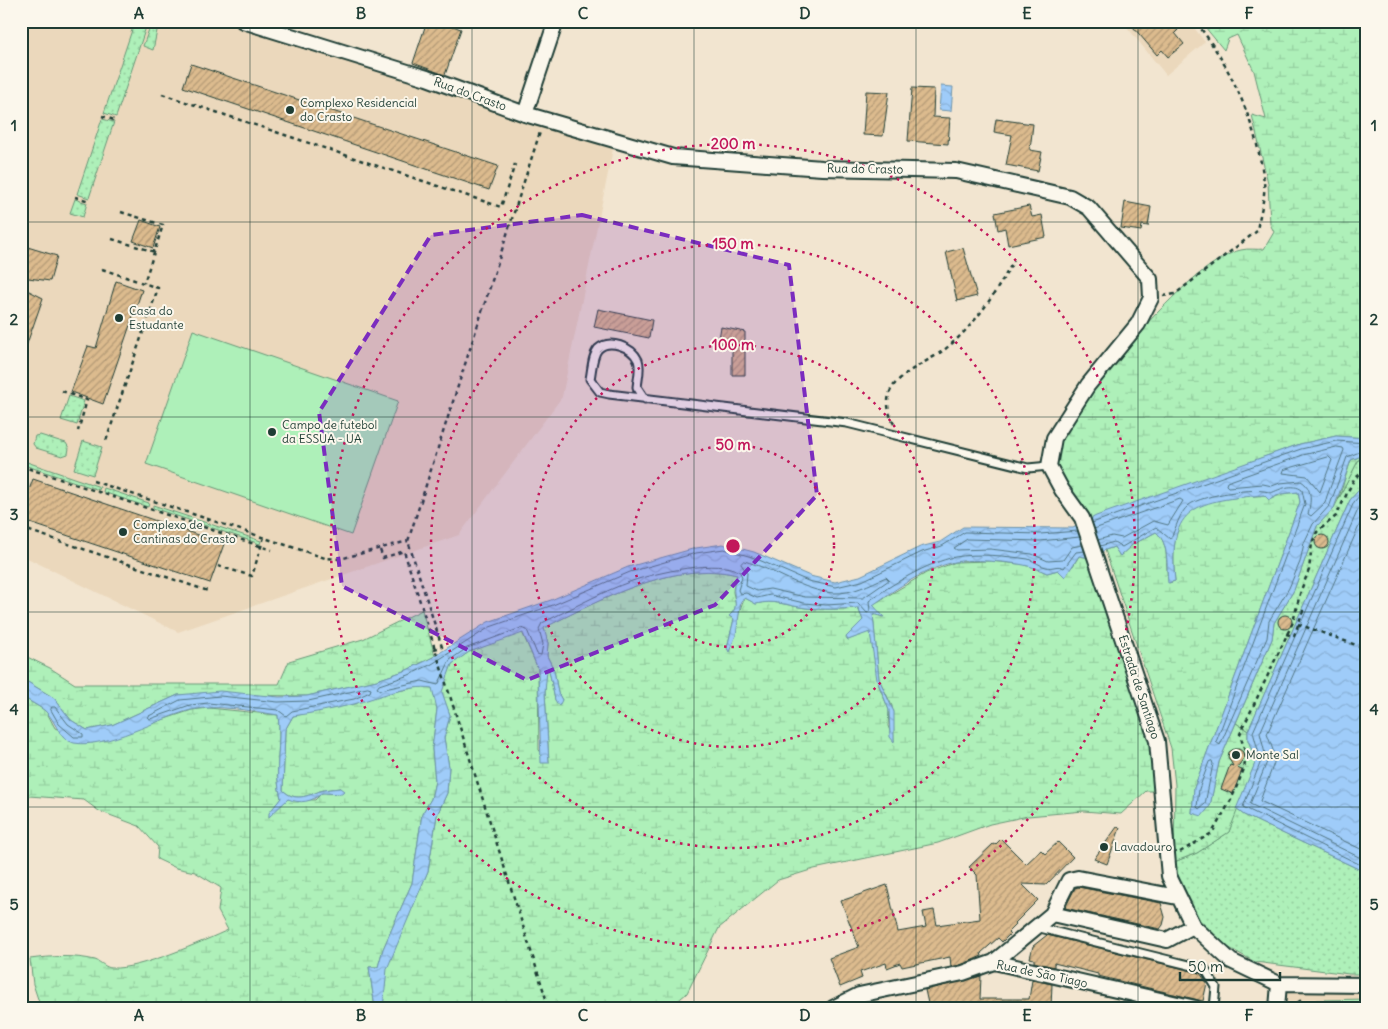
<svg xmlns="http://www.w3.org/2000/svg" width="1388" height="1029" viewBox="0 0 1388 1029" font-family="Delius,sans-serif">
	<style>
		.built { fill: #ebd8bc }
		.grass { fill: url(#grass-dots); stroke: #669676 }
		.wetland { fill: url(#wetland-marsh); stroke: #669676 }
		.garden { fill: #aef0b9; stroke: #669676 }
		.water { fill: url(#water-waves); stroke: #6c93aa }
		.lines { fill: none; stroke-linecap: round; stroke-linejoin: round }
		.shore { stroke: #527683; stroke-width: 1 }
		.building { fill: url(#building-hatch); stroke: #1f3d34 }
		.lane-casing { stroke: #1f3d34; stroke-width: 11 }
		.street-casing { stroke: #1f3d34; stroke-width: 18 }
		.path { stroke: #1f3d34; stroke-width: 2.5; stroke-dasharray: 4 4; stroke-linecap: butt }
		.lane { stroke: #fbf7ec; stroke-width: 7 }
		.street { stroke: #fbf7ec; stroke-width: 14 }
		.marked { fill: #7b2cbf; fill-opacity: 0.2; stroke: #7b2cbf; stroke-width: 4; stroke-dasharray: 10 6; stroke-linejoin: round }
		.grid { fill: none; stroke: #1f3d34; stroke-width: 1; stroke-opacity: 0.55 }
		.ring { fill: none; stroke: #c2185b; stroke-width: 2.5; stroke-dasharray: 2.5 5 }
		.poi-dot { fill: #1f3d34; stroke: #fbf7ec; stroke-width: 2 }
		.labels { text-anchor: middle; stroke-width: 4; stroke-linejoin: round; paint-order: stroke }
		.street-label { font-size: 12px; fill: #1f3d34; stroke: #fbf7ec }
		.poi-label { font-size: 12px; fill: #1f3d34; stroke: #fbf7ec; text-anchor: start }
		.centre { fill: #c2185b; stroke: #fbf7ec; stroke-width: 2.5 }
		.ring-label { font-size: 15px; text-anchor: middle; font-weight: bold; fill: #c2185b; stroke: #fbf7ec; stroke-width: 4; stroke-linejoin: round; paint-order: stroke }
		.neatline { fill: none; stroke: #1f3d34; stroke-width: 2 }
		.grid-label { font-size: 16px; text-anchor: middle; font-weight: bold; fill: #1f3d34 }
	</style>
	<defs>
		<pattern id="grass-dots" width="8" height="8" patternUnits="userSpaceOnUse" patternTransform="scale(1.25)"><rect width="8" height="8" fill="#aef0b9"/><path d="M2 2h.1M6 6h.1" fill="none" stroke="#95cfa0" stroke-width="1.8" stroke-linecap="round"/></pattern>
		<pattern id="wetland-marsh" width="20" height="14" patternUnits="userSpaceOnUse" patternTransform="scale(1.25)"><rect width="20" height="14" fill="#aef0b9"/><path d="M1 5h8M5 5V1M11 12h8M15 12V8" fill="none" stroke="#95cfa0"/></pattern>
		<pattern id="water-waves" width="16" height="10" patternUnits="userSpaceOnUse" patternTransform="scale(1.25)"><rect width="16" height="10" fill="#9fccf9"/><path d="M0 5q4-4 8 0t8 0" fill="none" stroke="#88b0d6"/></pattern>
		<pattern id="building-hatch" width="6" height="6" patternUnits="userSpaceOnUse" patternTransform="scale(1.25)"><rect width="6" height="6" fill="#dcbb8e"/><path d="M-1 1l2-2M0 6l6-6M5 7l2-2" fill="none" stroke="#b29975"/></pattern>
	</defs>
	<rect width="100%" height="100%" fill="#f2e5d0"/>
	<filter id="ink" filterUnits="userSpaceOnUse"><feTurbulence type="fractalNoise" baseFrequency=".02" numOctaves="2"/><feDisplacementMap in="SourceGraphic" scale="10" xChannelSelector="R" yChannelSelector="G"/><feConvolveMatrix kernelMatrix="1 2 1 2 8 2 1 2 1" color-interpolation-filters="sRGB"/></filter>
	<g filter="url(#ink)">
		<path class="built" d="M21,21H227L613,149L562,397L459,535L178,632L21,555Z
			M1122,21H1189L1205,42L1166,75Z
			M1279,984L1367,985V1008H1277Z"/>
		<path class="grass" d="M125,21H148L116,117L104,113L134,24Z
			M152,21H159L153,50L143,46Z
			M102,119L114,122L89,198L77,194Z
			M75,199L87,203L83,217L70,213Z
			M69,396L84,401L77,425L61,420Z
			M40,435L66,443L69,448L68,454L62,456L36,448L33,444L35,436Z
			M83,441L102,447L93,475L74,469Z
			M1367,457V481L1350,500L1248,731L1236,723L1272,639L1274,623L1294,590L1317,526L1334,508L1359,459Z
			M21,460L100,487L99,490L21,464Z
			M104,488L149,503L148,507L103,492Z
			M153,505L261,541L260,544L153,508Z
			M1236,809L1244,815L1367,873V974H1349L1255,962L1224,945L1201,922L1184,895L1174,862L1197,853L1229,832Z
			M1367,999V1008H1295L1302,1004L1316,1005V1000Z"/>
		<path class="wetland" d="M1200,21H1367V438L1336,436L1300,444L1089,520C1080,506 1055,470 1056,456C1060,411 1167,297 1204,270C1213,263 1230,252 1241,250C1248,248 1257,250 1264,249L1274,232L1270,224L1268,183L1252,115L1266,119L1254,71L1237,35L1228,39L1224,50Z
			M1367,454V457L1359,459L1338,500L1351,460Z
			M1298,492L1300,502L1194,788L1192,813L1210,806L1219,762L1236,723L1248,731V740L1256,761L1229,832L1197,853L1174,862L1175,785L1171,748L1105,550L1114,547L1120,556L1132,545L1156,532C1171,545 1164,566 1169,583L1175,581C1173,558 1171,525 1192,509C1207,498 1245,497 1264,495L1269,500L1281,494Z
			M1079,556L1091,558L1154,739L1160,791H1146L1121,814L1084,811L1028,816L990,824L938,843L814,869L778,880L719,928L687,993L674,1004V1008H383L386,969L428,871L437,815L447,793L449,767L444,738L450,715L441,692L452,664L469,652L522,632L538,669L539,750L549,762L545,692L546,670H549L555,700H562L558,693L554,670L547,656L548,643L543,628C598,601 675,559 737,575C735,581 733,587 733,592C735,603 739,607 729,616L734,619L727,648L729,651C732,642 741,601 745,598L756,604C774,599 788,606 806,608C824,610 840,609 858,608L863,620L846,637L848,640L870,631L879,686L889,710L888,726L894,741L892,706L879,679L873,614L883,617L872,605L926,573L956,562L989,561L1029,565L1047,573L1073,566Z
			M422,610L435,656L407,670L377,680L307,696L178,695L112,725L87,730L71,720L54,698L21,678V654L50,668L75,684H279L289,661L363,639Z
			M423,686L433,688L437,709L432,749L435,781L431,799L422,814L412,883L383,949L378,967H369L375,1008H41L33,984L30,959C52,956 74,955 95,960C101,962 106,968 112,968C138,970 204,941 228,930L218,911L221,888L195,872L176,868L157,859L158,847L139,826L99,811L84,800L29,796L21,799V696L46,711L55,728L92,743L192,710L209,708L278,715C282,743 273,771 281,798L276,805L288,799L315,800L322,793L340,788C333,789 326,789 320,791C308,796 294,802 283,790L285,730L293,716L355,704L374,696Z"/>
		<path class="garden" d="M193,330L398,401L351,535L146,464Z"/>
		<path class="water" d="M941,86L953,87L951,111L939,110Z
			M1336,436L1367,438V454L1351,460L1334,508L1317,526L1294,590L1274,623L1272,639L1219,762L1210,806L1202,816L1192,813L1194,788L1300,502L1298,492L1281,494L1269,500L1264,495C1198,501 1167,504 1175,581L1168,583C1166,566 1170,544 1156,532L1132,545L1120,556L1114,547L1105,550L1091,558L1079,556L1065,577L1058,570L1047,573C1030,565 1020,564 1002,562C987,561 970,559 955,562C926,568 897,588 873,605L884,617L873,614L879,679L894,712V742L890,737L889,710L877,680L870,632L848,640L846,637L863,620L858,608C840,609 824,610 806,608C788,606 774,599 756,604L745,598L741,601L736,635L729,652L727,648L734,619L729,616C738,608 735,604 734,593C733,587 735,581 737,575C676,559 597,601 544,628L548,643L547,656L554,670L558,693L562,700L559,706L555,700L549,670H547L545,692L549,763H541L538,669L523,633L469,652L452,664L442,692L450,715L444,738L449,767L447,793L437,815L428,871L387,969L383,1008H375L369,967H378L383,949L412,883L422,814L431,799L435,781L432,749L437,709L432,688C411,684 375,698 354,704C334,709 313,713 293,716L285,730L283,790C294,802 308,796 320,791C326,789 333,789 340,788L344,791L342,794L322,793C312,802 300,804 288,799L269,817V813L281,798C273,771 282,743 278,715C252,711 218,704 191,710C159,718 106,749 74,743C58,739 55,718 44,710C37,705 29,701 21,696V678L54,698L71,720L87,730L112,725L178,695L220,691L279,697L307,696L377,680L407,670L430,659L488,622L551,600L628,567L696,548L723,544L754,552L810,576L835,582L860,576L920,547L940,542L963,527L1073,528L1096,516L1300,444Z
			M1367,481V873L1244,815L1236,809L1256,761L1248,740V731L1350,500Z"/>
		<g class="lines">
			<path class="shore" d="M1337,447L1343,448L1344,450L1327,496L1325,503L1311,516L1308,514C1311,502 1313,488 1301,481L1280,483L1272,486L1263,484L1228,487L1226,485L1227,482L1303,455Z
				M1329,457L1332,460L1320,492L1307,476L1283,473L1284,470Z
				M1367,487L1354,502L1253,732L1261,761L1243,807L1367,868
				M1367,496L1360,505L1260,733L1267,762L1250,804L1367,861
				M1367,508L1267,734L1273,750L1274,763L1260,801L1367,852
				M1092,523L1301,449L1336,441L1367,443
				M1094,529L1180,499L1183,501L1168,525L1153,521L1122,538L1112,536L1098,540
				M1078,531L1040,534L965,532L942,546L922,552L862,581L836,587L808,581L752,557L724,549L696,553L630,572L553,605L490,627L432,664L409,675L379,685L377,688L380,690L422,681L438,685L450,660L467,648L521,628L527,630L537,654L541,655L543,644L539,629L542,623C571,609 601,592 632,581C655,573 719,558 740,572L742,577L738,590L740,594L746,593L757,598L770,595L804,603L826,605L858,603L867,613L870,611L869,601C890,585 929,562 955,557C978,553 1006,556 1028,559C1035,561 1040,566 1046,567C1053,569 1057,564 1064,568L1076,552L1085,551
				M1080,537L1040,541L967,539L954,548L957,550L990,549L1032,554L1048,561L1063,560L1072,547L1082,545
				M1100,546L1114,542L1122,547L1156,527L1170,539C1177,528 1178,514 1189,505C1202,495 1258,486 1271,493C1280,489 1293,483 1302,490L1305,504L1216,742L1220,745L1267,638L1269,621L1289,588L1300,562L1304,543L1313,524L1330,505L1347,457L1367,449
				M744,561C775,569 802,591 834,593C852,594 870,584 886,577L889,580L863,598L805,597L770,589L757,591L746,586L747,573L741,564Z
				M368,688L371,689L370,692L354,699L292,711L286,716L278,710L208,703L190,705L150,719L147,717L180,700L220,696L278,702L308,701Z
				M52,707H55L68,724L83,734V737H74L59,724L51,710Z
				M1212,761L1213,764L1205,804L1199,809L1197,807L1199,789L1209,762Z"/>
		</g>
		<path class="building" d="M427,21H439L461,29L445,75L413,63Z
			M1128,21H1170L1178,30L1175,33L1184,44L1168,57L1162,50L1157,55Z
			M191,64L498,166L489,190L183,87Z
			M912,88L934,89L933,117L950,118L948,144L908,141Z
			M866,91L889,92L883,136L863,135Z
			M996,119L1033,124L1030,150L1042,152L1038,171L1006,165L1012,135L994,132Z
			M1125,202L1151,207L1148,226L1142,225L1141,231L1121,228Z
			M1029,206L1032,217L1042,215L1046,237L1008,245L1005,228L998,230L995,213Z
			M141,220L160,227L153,248L133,241Z
			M21,245L57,256L50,281L21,277Z
			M963,248L977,296L957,301L946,252Z
			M116,281L142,290L103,404L71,392L88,346L96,348Z
			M21,287L43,298L23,355L21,354Z
			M598,309L652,320L649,338L594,327Z
			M721,327L745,332V375H732V345L718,344Z
			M33,479L224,544L210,583L21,520V512Z
			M1315 542a7 7 0 1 1 14 0a7 7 0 1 1-14 0Z
			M1278 622a7 7 0 1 1 14 0a7 7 0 1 1-14 0Z
			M1234,749H1239L1243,752L1244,758L1237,768L1242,770L1233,794L1221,789L1230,765L1233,766L1228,757L1229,752Z
			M1117,827L1120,828L1107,864L1094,859Z
			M1001,839L1026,864L1041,850L1045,854L1058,842L1073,857L1046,885L1022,884L1038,900L1015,923L1016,924L1008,932L1010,934L1002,942L998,938L981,953L982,956L961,965L951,967L950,957L902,967L900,963L887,968L886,963L860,972L862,978L840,987L829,958L859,947L841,901L887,885L898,932L926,927L923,912L934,910L937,925L980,919L977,875L969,867L993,844L995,845Z
			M1078,887L1161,903L1165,917L1163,925L1160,929L1065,908L1075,888Z
			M1047,935L1200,973L1207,983L1203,1001L1098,976V974L1054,963V967L1034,962V959L1030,958L1033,946Z
			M981,976L980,999H1029L1032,980L1052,984L1051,1007L929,1008L925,990Z"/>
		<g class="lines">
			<defs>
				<path id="lane" d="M645,399L637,387C638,378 641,368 638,360C632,347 609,338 598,349C592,356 592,370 590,379L600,392L609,394L847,423L1028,468L1049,466
					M1036,927L1205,969L1216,987L1214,1008"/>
				<path id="street" d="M243,21L427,78L525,114L673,157L822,168L956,171L1070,197L1089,208L1150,279L1151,298L1138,324L1088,385L1054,438L1049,466L1062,490L1082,518L1157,741L1169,876L1193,926L1231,961L1279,984L1367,985
					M525,114L556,21
					M1052,914L1167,940L1193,926
					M994,962L1052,914L1069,880L1078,878L1177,897
					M833,1008L859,995L963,973L994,962L1195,1008
					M1277,1008L1279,984"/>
			</defs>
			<use href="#lane" class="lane-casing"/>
			<use href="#street" class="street-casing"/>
			<path class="path" d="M162,94L501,207L515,164
				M102,116L117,121
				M75,197L90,201
				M121,212L163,225L144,283
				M112,239L155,252
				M102,269L158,288L106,441
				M1163,296L1175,294L1257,231C1259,216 1266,197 1264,182C1257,124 1231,66 1195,21
				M62,391L87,400L78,431
				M894,424C887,412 885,396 894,385C906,370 929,361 944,350C975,326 995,294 1014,260
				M21,466L272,550
				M93,481L325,558L340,559L408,541
				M21,528L208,591
				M380,550L383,558L404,551L549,1008
				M218,566L252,576L264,537
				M1298,624L1367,649
				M1286,634L1294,636L1303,611L1297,609
				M434,649L442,647L408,541L540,132
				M1180,852L1212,833L1231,800L1244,769L1246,755L1240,734L1293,622L1301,590L1309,570L1312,543L1317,532L1336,516L1354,479L1363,472L1367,471
				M1291,1007L1303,999"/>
			<use href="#lane" class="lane"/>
			<use href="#street" class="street"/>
		</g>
	</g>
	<path class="marked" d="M582,215L789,265L817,495L715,605L527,680L342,586L319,412L431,235Z"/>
	<path class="grid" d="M250,21V1008M472,21V1008M694,21V1008M916,21V1008M1138,21V1008M21,222H1367M21,417H1367M21,612H1367M21,807H1367"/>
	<g class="ring">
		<circle cx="733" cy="546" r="101"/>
		<circle cx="733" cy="546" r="201"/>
		<circle cx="733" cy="546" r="302"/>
		<circle cx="733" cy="546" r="402"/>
	</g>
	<g class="poi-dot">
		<circle cx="290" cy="110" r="5"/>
		<circle cx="119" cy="318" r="5"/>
		<circle cx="272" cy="432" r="5"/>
		<circle cx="123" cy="532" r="5"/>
		<circle cx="1236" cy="755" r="5"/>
		<circle cx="1104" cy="847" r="5"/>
	</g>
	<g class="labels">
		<g class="street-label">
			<text transform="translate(470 94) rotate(20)" y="4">Rua do Crasto</text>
			<text transform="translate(865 169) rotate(1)" y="4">Rua do Crasto</text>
			<text transform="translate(1139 687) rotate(72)" y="4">Estrada de Santiago</text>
			<text transform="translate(1042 974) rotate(12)" y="4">Rua de São Tiago</text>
		</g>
		<g class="poi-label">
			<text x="300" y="107">Complexo Residencial<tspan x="300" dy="14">do Crasto</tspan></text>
			<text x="129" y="315">Casa do<tspan x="129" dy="14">Estudante</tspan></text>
			<text x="282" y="429">Campo de futebol<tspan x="282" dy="14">da ESSUA - UA</tspan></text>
			<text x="133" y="529">Complexo de<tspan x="133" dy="14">Cantinas do Crasto</tspan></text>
			<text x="1246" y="759">Monte Sal</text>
			<text x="1114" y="851">Lavadouro</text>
		</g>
	</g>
	<circle cx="733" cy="546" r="8" class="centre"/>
	<g class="ring-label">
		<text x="733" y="149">200 m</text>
		<text x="733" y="249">150 m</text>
		<text x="733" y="350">100 m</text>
		<text x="733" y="450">50 m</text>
	</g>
	<rect width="1388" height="1029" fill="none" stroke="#fbf7ec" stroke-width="55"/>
	<path d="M1180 972v8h100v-8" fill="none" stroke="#1f3d34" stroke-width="2.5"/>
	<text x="1188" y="972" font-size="15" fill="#1f3d34" stroke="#fbf7ec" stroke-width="4" paint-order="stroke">50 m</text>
	<rect x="28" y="28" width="1332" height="974" class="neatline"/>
	<g class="grid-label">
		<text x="139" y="19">A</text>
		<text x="361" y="19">B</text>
		<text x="583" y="19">C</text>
		<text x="805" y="19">D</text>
		<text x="1027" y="19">E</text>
		<text x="1249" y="19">F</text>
		<text x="14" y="131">1</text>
		<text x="1374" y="131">1</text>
		<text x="14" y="325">2</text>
		<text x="1374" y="325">2</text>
		<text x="14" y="520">3</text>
		<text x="1374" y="520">3</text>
		<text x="14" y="715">4</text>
		<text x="1374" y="715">4</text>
		<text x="14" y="910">5</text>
		<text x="1374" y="910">5</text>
		<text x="139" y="1021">A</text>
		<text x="361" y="1021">B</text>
		<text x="583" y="1021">C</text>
		<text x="805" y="1021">D</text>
		<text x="1027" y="1021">E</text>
		<text x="1249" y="1021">F</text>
	</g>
</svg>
